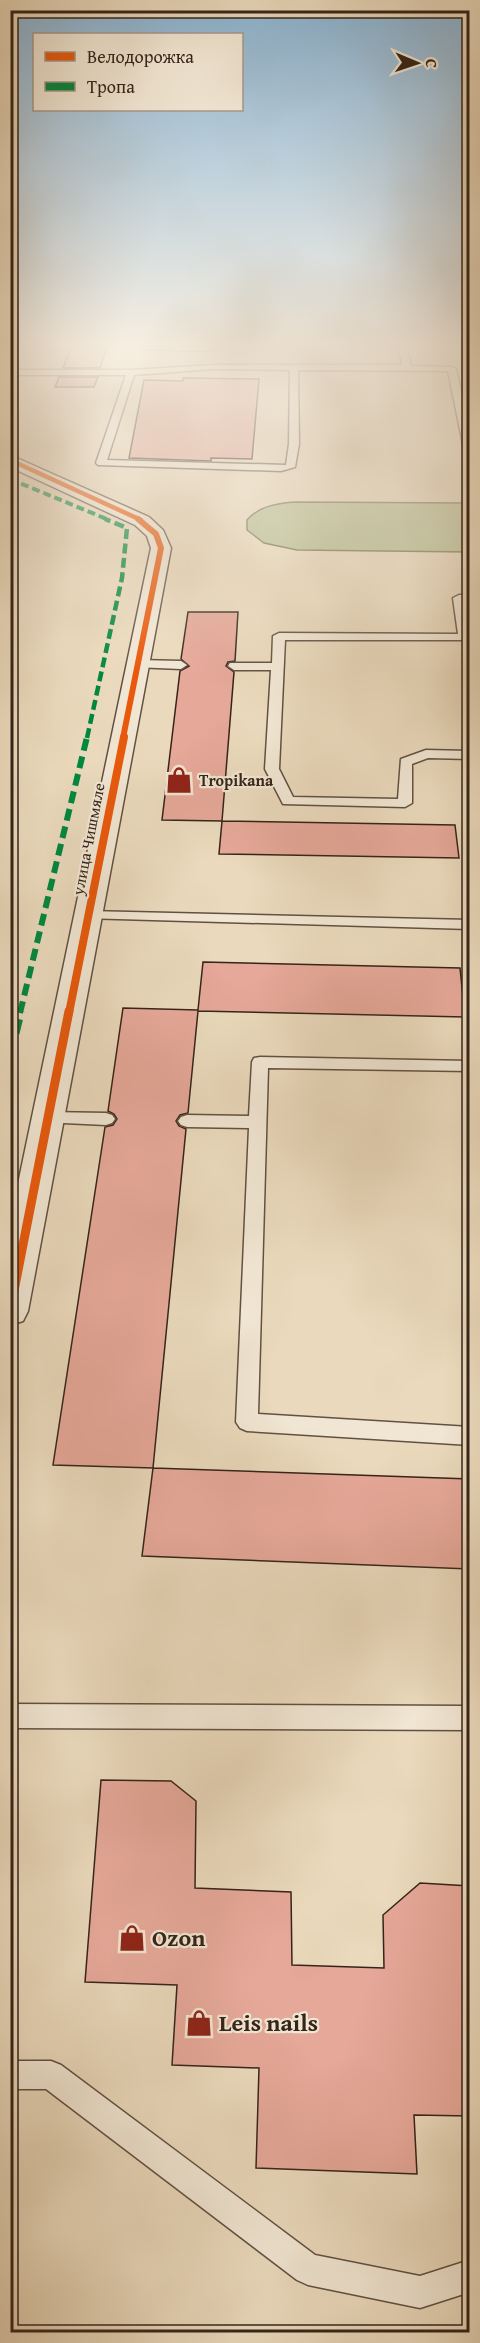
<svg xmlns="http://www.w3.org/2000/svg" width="480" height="2343" viewBox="0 0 480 2343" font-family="'Gentium Book Plus',serif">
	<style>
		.green { fill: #b7bf91; stroke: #767255; stroke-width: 1.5 }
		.building { fill: #e6a899; stroke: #352419; stroke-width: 1.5 }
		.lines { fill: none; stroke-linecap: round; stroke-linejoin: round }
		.lane-casing { stroke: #625142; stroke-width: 3 }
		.street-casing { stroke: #625142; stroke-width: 3 }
		.lane { fill: #f1e6d3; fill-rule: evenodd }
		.street { fill: #f1e6d3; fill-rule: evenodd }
		.quiet-far3 { stroke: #00873e; stroke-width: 4; stroke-dasharray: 8 4; stroke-linecap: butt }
		.quiet-far2 { stroke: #00873e; stroke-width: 4.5; stroke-dasharray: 10 4.5; stroke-linecap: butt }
		.quiet-far1 { stroke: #00873e; stroke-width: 6; stroke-dasharray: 12 6; stroke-linecap: butt }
		.quiet { stroke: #00873e; stroke-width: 8; stroke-dasharray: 15 8; stroke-linecap: butt }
		.cycleway-far3-casing { stroke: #f1e6d3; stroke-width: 7 }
		.cycleway-far2-casing { stroke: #f1e6d3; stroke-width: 8 }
		.cycleway-far1-casing { stroke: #f1e6d3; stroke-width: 10 }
		.cycleway-casing { stroke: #f1e6d3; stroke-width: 13 }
		.cycleway-far3 { stroke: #e8590c; stroke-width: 4.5 }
		.cycleway-far2 { stroke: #e8590c; stroke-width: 6 }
		.cycleway-far1 { stroke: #e8590c; stroke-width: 8 }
		.cycleway { stroke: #e8590c; stroke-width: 9 }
		.labels { text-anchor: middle; stroke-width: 4.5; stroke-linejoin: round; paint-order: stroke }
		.far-poi-label { font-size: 16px; font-weight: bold; fill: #352419; stroke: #f1e6d3; text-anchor: start }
		.far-street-label { font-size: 16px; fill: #352419; stroke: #f1e6d3 }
		.near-poi-label { font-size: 24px; font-weight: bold; fill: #352419; stroke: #f1e6d3; text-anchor: start }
	</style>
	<rect width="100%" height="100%" fill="#ead9bc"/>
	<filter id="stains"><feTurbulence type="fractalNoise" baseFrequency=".00333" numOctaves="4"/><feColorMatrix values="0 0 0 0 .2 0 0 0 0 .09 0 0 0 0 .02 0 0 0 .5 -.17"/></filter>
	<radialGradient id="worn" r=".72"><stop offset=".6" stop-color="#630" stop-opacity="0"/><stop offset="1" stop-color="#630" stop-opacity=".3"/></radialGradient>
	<path class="green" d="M296,502L469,503V552L297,550L264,543L247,530V520C259,506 278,503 296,502Z"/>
	<path class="building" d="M71,347H107L100,368H63Z
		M59,377H98L94,387H55Z
		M183,378L259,379L252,459L211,458V461L129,458L144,380L183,381Z
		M188,612H238L235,661L228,662L226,666L234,672L222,821L162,820L180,671L189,666L181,659Z
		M222,821L455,825L459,858L219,854Z
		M203,962L460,968L465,1017L198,1011L188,1113L180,1115L176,1121L179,1126L186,1129L153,1468L53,1465L105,1127L113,1125L117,1119L114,1114L108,1111L123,1008L198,1010Z
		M153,1468L470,1479V1569L142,1556Z
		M101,1780L171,1781L196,1801L195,1888L291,1892L292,1965L384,1968L383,1915L420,1883L470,1886V2116L414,2115L417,2174L256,2168L259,2068L172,2065L177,1985L85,1982Z"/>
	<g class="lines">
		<defs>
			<path id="lane" d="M140,347H213L216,349L212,351L144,349Z
				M399,347H407L411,366L452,367L456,369L470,430V457L465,454L448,371L298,370L299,444L295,467L281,471L98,465L96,463L126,375H10V370H131L214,365H402ZM214,369L290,370L289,444L286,465L107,460L134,375Z
				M459,595H470V601H465L468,640H285L279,769L293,797L398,799L401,759L426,750L470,751V759L428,758L412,764V803L405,807L283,804L265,769L271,670H234L228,666L230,663H272L273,636L279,633L458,634L453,598Z
				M138,660L181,661L187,665L181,669L134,667V661Z
				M88,911L470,920V929L83,918L81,915Z
				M260,1057L470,1061V1071L268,1068L258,1414L470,1427V1445L247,1431L240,1428L236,1422L249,1128L187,1127L181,1125L178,1121L181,1117L187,1115L249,1116L252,1062L254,1058Z
				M48,1112L106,1113L112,1115L115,1119L112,1123L106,1125L42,1122L39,1118L42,1114Z
				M10,1704L470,1706V1730L10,1728Z
				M10,2061H51L61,2065L315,2255L420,2276L470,2260V2292L420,2308L308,2285L297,2280L46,2089H10Z"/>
			<path id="street" d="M10,455L149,517L163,530L171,548L28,1311L23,1321L10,1325V1222L151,548L147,536L135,525L10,467Z"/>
		</defs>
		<use href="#lane" class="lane-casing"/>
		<use href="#street" class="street-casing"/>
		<use href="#lane" class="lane"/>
		<use href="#street" class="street"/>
		<path class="quiet-far3" d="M10,479L109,520"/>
		<path class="quiet-far2" d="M87,738L122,578L127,528L105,519"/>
		<path class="quiet-far1" d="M20,1013L87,737"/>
		<path class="quiet" d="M10,1056L21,1011"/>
		<defs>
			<path id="cycleway-far3" d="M10,460L141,520"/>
			<path id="cycleway-far2" d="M123,738L161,548L156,534L138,519"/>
			<path id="cycleway-far1" d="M69,1013L124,737"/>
			<path id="cycleway" d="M10,1311L69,1011"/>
		</defs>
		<use href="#cycleway-far3" class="cycleway-far3-casing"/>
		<use href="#cycleway-far2" class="cycleway-far2-casing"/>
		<use href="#cycleway-far1" class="cycleway-far1-casing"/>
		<use href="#cycleway" class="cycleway-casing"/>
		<use href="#cycleway-far3" class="cycleway-far3"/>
		<use href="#cycleway-far2" class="cycleway-far2"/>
		<use href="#cycleway-far1" class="cycleway-far1"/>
		<use href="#cycleway" class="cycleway"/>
	</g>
	<linearGradient id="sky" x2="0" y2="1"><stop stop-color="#8ab5d6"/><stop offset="0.51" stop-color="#f6eee1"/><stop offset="1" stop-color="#f6eee1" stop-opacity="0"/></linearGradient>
	<rect width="480" height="675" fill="url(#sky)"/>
	<defs>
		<symbol id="shop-bare" viewBox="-9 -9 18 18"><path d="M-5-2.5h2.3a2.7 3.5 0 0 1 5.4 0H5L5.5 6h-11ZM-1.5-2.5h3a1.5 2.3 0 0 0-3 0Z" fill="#8f2418" stroke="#f1e6d3" stroke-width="2.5" paint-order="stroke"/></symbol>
	</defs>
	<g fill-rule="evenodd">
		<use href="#shop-bare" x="160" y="761" width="38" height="38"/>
		<use href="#shop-bare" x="113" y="1919" width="38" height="38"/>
		<use href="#shop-bare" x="180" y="2004" width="38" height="38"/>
	</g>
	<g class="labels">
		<g class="far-poi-label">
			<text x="199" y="786">Tropikana</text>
		</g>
		<g class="far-street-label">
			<text transform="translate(88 839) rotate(-79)" y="6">улица Чишмяле</text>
		</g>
		<g class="near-poi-label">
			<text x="152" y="1946">Ozon</text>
			<text x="219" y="2031">Leis nails</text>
		</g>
	</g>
	<rect width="480" height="2343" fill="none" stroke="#ead9bc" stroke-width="36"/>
	<rect x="12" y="12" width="456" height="2319" fill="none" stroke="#352419" stroke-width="3"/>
	<rect x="18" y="18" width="444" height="2307" fill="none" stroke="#352419" stroke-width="1.5"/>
	<rect x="33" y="33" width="210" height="78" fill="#f1e6d3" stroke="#a69889" stroke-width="1.5"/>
	<rect x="45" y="52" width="30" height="9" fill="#e8590c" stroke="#a69889" stroke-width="1.5"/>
	<text x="87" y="63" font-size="18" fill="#352419">Велодорожка</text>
	<rect x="45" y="82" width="30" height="9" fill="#00873e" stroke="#a69889" stroke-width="1.5"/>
	<text x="87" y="93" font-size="18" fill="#352419">Тропа</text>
	<g transform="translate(417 63) rotate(92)" stroke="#f1e6d3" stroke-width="4.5" paint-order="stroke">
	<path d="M0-4.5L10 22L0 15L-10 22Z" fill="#352419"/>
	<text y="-9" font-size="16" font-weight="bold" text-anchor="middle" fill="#352419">С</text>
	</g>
	<rect width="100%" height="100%" filter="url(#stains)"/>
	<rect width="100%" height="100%" fill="url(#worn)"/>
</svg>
